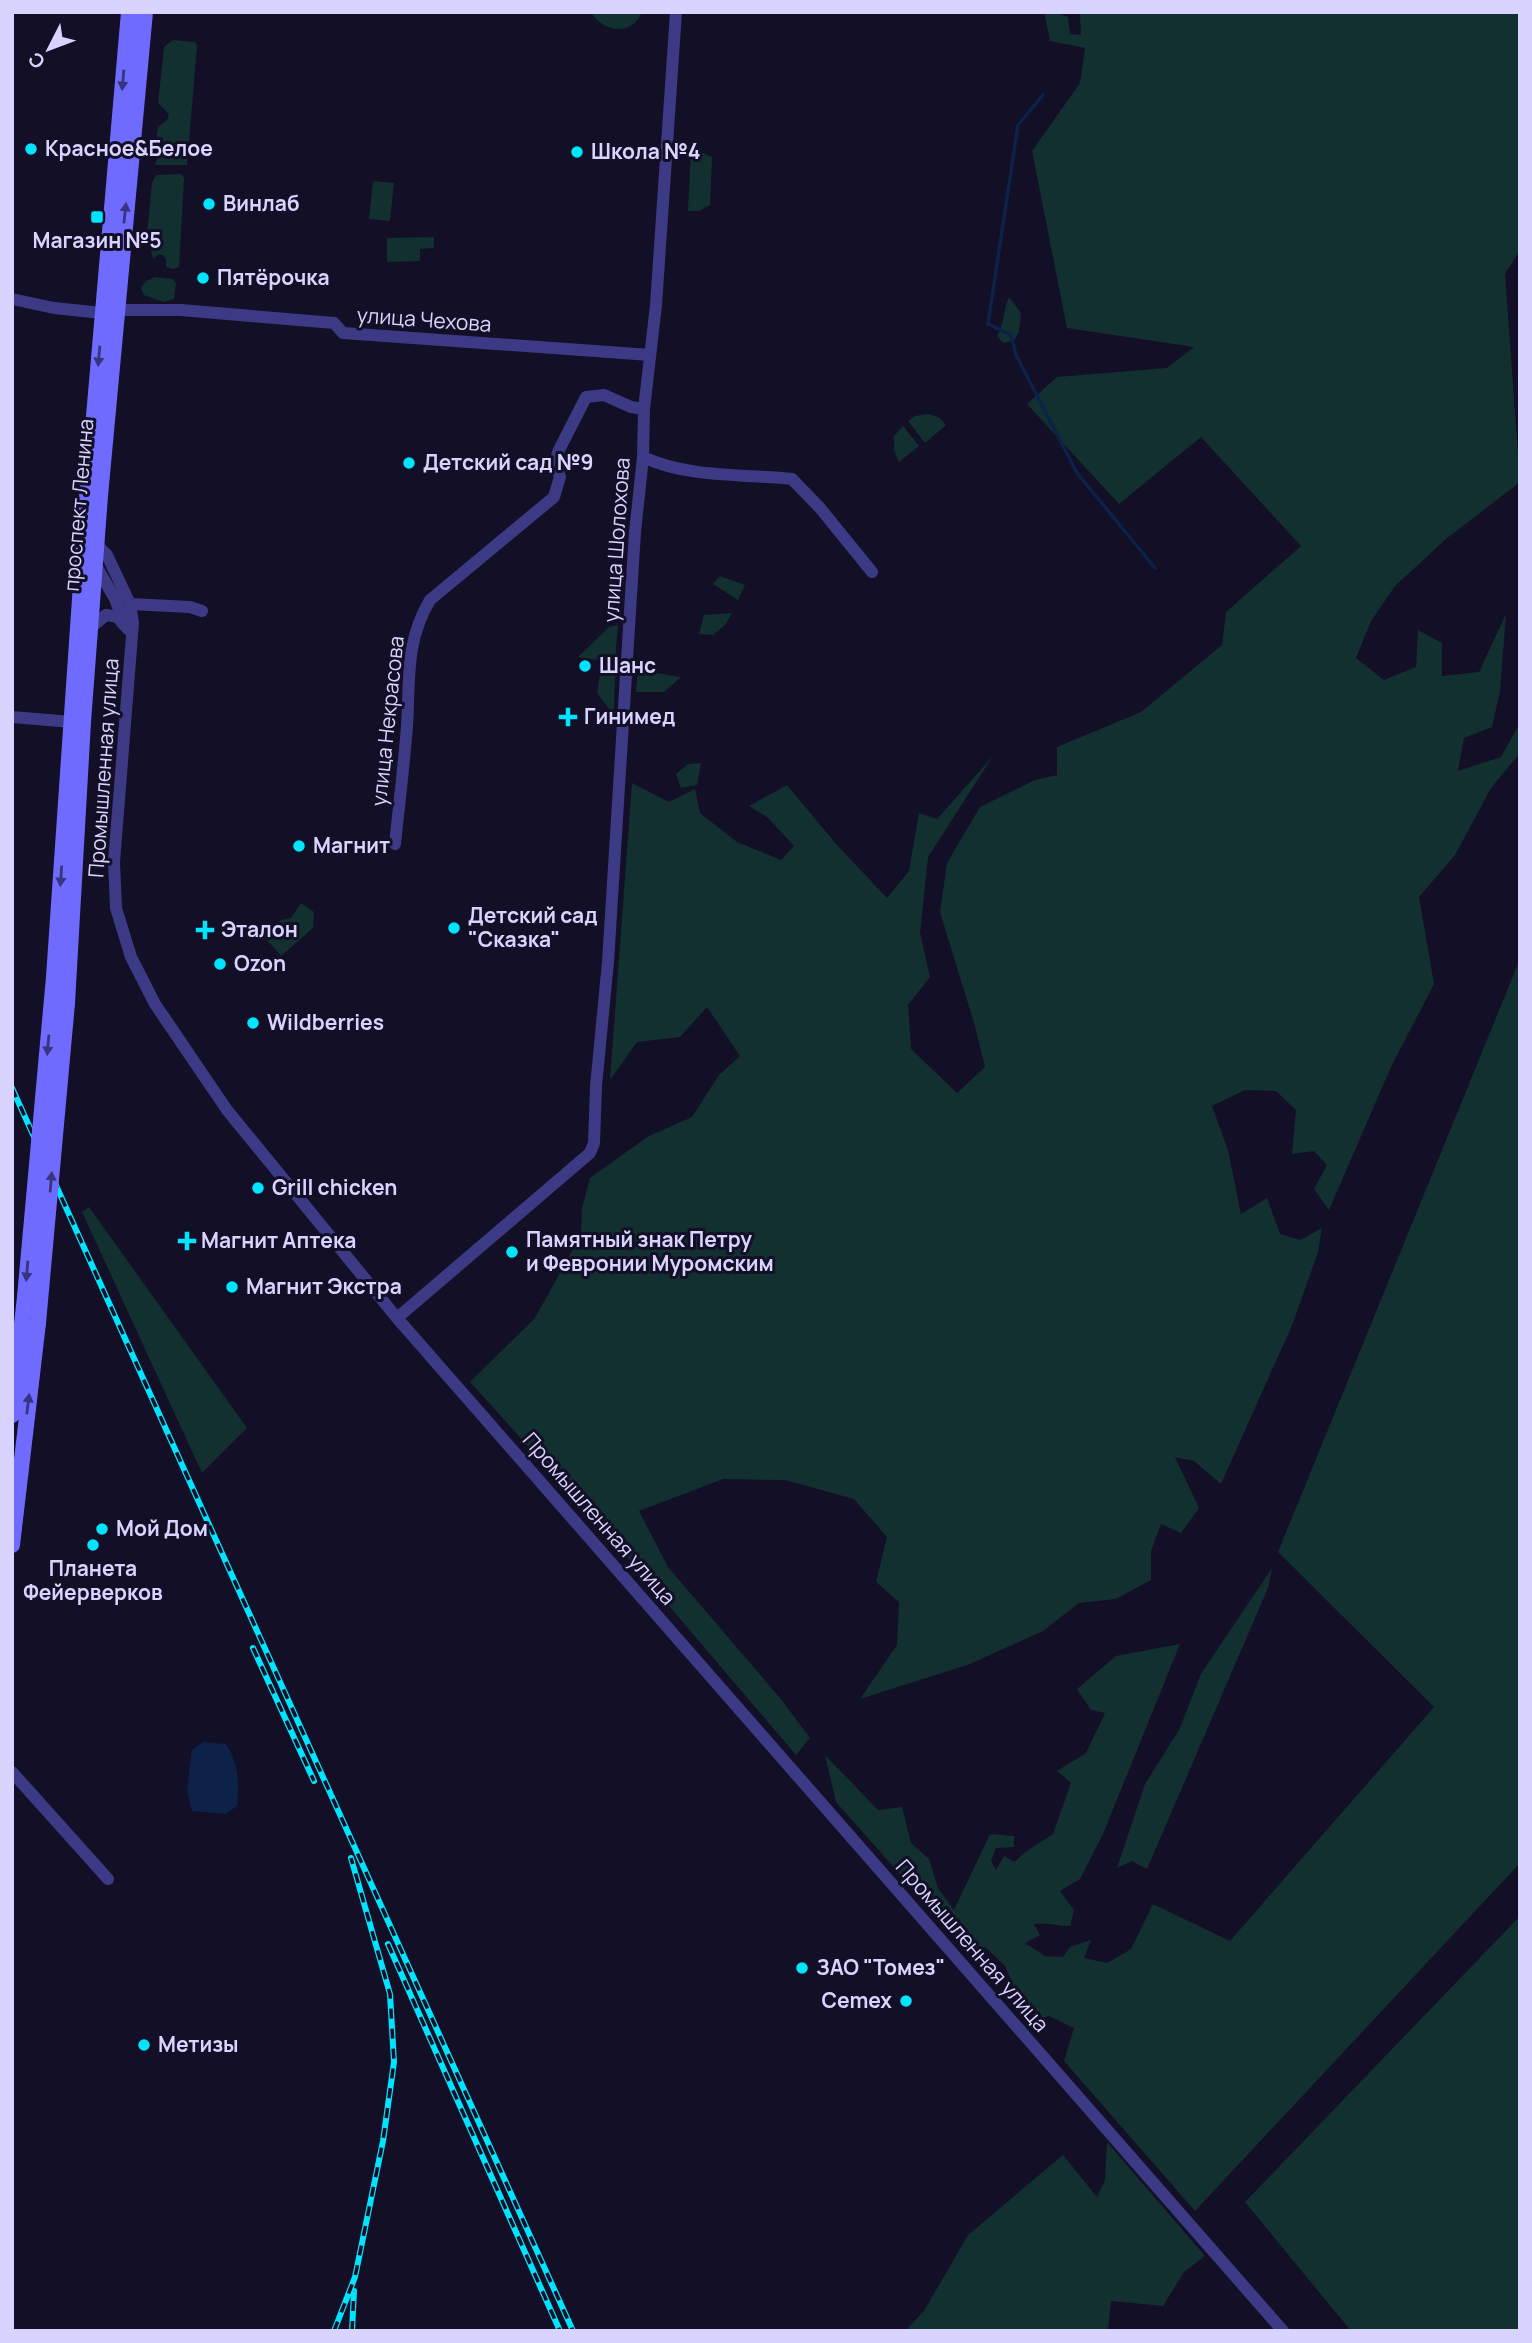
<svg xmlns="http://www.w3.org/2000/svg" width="1532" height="2343" viewBox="0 0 1532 2343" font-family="Manrope,sans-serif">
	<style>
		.green { fill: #12302f }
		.water { fill: #0c2248 }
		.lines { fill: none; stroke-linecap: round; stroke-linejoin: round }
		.stream { stroke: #0c2248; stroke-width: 3.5 }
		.minor { stroke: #3d3a85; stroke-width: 12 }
		.secondary { stroke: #6f6bff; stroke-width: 16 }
		.rail-casing { stroke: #00e5ff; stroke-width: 6 }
		.rail { stroke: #130f26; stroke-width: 3.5; stroke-dasharray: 10; stroke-linecap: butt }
		.secondary-bridge { stroke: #6f6bff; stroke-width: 16 }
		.oneway { fill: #38347d }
		.poi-dot { fill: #00e5ff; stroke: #130f26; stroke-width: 2.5 }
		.labels { text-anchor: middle; stroke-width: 6; stroke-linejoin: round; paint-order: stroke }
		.poi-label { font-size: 21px; font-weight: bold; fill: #d9d4ff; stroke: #130f26; text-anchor: start }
		.street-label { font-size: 21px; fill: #d9d4ff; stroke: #130f26 }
	</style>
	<rect width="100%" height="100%" fill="#130f26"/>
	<path class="green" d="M591,12H642C632,37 602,32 591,12Z
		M1044,12H1054L1068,17L1070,34L1081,35L1080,14L1062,12H1520V250L1505,274L1520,482L1446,539L1395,586L1371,621L1356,658L1384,680L1416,667L1418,630L1442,643V676L1479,672L1506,614L1500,691L1492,727L1464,738L1458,771L1501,757L1520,723V753L1491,788L1455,855L1419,897L1434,984L1391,1067L1329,1210L1314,1189L1327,1165L1314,1151L1292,1154L1296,1110L1276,1091L1245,1090L1212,1106L1228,1150L1241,1214L1267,1198L1280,1234L1300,1240L1322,1228L1318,1252L1293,1323L1221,1484L1194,1461L1175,1457L1199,1508L1181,1533L1161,1524L1151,1551V1580L1116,1599L1079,1603L1043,1631L970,1664L860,1699L897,1645L899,1602L876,1582L887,1537L854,1499L785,1480L723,1479L639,1511L668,1567L780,1698L810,1738L796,1755L606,1532L470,1382L535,1318L581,1235L582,1208L590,1178L647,1137L692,1117L719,1075L740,1056L707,1007L680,1037L637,1042L610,1080L632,783L669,802L695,789L700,813L737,842L781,860L794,846L767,817L749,806L787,785L837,845L887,898L909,871L919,813L937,819L993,756L928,857L920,933L930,977L908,1005L911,1049L957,1093L985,1067L974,1023L940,912L947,863L980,807L1035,780L1057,775V747L1141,712L1222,645L1226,612L1301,546L1201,437L1119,504L1027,404L1057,377L1167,368L1194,347L1067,328L1032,151L1080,83L1085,48L1050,41Z
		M173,40L195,42L197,46L187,165H155L159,154L156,142L158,127L167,120L169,114L158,103L164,47Z
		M691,151L701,152L712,157L710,205L699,211H688Z
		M181,174L184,178L179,267L173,269L166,267V259L163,255L159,254L153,259L151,250L155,239L147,234L152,183L156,175Z
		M373,181L394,183L390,221L369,219Z
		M434,237V248L420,249V261L387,262V238Z
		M155,277L173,279L176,283L174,299L163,302L144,295L141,288L146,281Z
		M1009,297L1021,313L1019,332L1014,341L1003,343L997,336C1004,325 1003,310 1009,297Z
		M929,414L940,418L946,425L925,443L908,421L915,416Z
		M903,426L919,446L899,462L894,450V436Z
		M720,576L745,585L738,600L713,584Z
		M732,613L725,625L713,635L699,634L704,615Z
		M618,625L615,663L578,657L609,627Z
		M601,667L615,668L614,709H609L597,693Z
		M638,670L681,677L664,692H636Z
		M701,763L697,785L681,788L676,774L688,764Z
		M301,903L314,912L313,928L281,956L260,932L266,927L270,930L281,920L291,918Z
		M1520,959V1863L1195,2211L1064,2061L1074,2028L1049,2016L1034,2021L1020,1999L1005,1966L985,1947L970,1953L836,1802L825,1755L878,1810L902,1807L911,1843L929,1859L938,1888L954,1910L990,1834L1014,1836V1847L996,1848L991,1861L996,1870L1004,1856L1014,1862L1024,1853L1053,1834L1071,1783L1057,1771L1086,1753L1105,1713L1091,1710L1077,1689L1116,1656L1180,1644L1103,1834L1080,1879L1060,1891L1074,1910L1070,1926C1057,1926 1046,1922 1034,1924L1040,1935L1025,1943L1045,1956L1063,1957L1070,1947L1091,1940L1084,1958L1107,1963L1131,1949L1153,1904L1230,1941L1434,1707L1278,1552Z
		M89,1207L247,1428L202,1473L82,1212Z
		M1272,1568L1268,1588L1147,1869L1132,1861L1117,1868L1145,1784L1179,1730L1201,1674Z
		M1520,1916V2331H1351L1245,2202Z
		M1107,2142L1205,2256L1184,2272L1163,2306L1111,2301L1108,2331H905L924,2311L968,2235L1063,2155L1097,2197L1105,2180Z"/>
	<path class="water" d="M203,1742L226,1744C239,1764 239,1783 237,1806L226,1814L192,1811L187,1789L192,1750Z"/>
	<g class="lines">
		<path class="stream" d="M1043,95L1018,125L988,324L1011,335L1016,355L1077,473L1155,568"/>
		<path class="minor" d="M12,299L54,308L102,313L124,310H181L334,323L343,333L650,355
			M643,457C688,478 743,474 792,479L820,508L872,572
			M90,548L101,549L107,555L130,604L133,623L114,862L116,908L131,957L155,1004L227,1110L397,1318L1283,2331
			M94,562L115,599L125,626L131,632
			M130,604L190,607L202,611
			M90,628L106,615L118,617L123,624
			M12,717L72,722
			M395,844C399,805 404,765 407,726C410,679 405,642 430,600L554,497L560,477L555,464L558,452L586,397L604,395L631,407L644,409
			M397,1318L590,1153L594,1143L596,1086L608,962L635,532L643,457L644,409L656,305L676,12
			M12,1772L108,1879"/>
		<path class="secondary" d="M54,977L87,497L129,12
			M67,1003L83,722L100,496L145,12
			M12,1415L25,1297
			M12,1545L38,1323"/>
		<defs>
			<path id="rail" d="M12,1088L573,2331
				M253,1648L314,1781
				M388,1944L560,2331
				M334,2331L355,2277L383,2141L394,2062L390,1994L351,1858
				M352,2331L354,2291"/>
		</defs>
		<use href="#rail" class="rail-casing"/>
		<use href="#rail" class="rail"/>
		<path class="secondary-bridge" d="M25,1297L54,977
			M38,1323L67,1003"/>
	</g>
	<defs><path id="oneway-solid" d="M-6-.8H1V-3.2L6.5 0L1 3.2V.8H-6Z" transform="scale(1.75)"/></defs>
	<g class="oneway">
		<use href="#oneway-solid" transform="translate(123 80) rotate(95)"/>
		<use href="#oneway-solid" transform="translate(125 213) rotate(-84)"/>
		<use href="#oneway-solid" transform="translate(99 356) rotate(95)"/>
		<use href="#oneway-solid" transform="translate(61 876) rotate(94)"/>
		<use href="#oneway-solid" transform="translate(48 1045) rotate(95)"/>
		<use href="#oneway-solid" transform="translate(51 1182) rotate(-85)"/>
		<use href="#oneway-solid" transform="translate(27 1271) rotate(95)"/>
		<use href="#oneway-solid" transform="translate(28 1404) rotate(-83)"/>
	</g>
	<g class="poi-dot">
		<circle cx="31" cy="149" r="7"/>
		<circle cx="577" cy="152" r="7"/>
		<circle cx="209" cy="204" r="7"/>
		<rect x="90" y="210" width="14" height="14" rx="3.5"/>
		<circle cx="203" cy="278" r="7"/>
		<circle cx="409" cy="463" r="7"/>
		<circle cx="585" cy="666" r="7"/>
		<path d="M564.5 706.5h7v7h7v7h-7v7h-7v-7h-7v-7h7z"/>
		<circle cx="299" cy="846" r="7"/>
		<circle cx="454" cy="928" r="7"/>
		<path d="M201.5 919.5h7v7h7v7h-7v7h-7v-7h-7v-7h7z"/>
		<circle cx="220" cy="964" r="7"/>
		<circle cx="253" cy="1023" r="7"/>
		<circle cx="258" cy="1188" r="7"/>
		<path d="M183.5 1230.5h7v7h7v7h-7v7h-7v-7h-7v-7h7z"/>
		<circle cx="512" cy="1252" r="7"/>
		<circle cx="232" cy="1287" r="7"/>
		<circle cx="102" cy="1529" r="7"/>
		<circle cx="93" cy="1545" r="7"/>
		<circle cx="802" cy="1968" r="7"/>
		<circle cx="906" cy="2001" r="7"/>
		<circle cx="144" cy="2045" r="7"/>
	</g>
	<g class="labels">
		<g class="poi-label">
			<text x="45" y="156">Красное&amp;Белое</text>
			<text x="591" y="159">Школа №4</text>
			<text x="223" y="211">Винлаб</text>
			<text x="97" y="248" text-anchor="middle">Магазин №5</text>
			<text x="217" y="285">Пятёрочка</text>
			<text x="423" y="470">Детский сад №9</text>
			<text x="599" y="673">Шанс</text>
			<text x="584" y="724">Гинимед</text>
			<text x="313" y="853">Магнит</text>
			<text x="468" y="923">Детский сад<tspan x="468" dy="24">"Сказка"</tspan></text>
			<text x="221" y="937">Эталон</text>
			<text x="234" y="971">Ozon</text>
			<text x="267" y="1030">Wildberries</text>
			<text x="272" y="1195">Grill chicken</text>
			<text x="526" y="1247">Памятный знак Петру<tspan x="526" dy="24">и Февронии Муромским</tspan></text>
			<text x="201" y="1248">Магнит Аптека</text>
			<text x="246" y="1294">Магнит Экстра</text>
			<text x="116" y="1536">Мой Дом</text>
			<text x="93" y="1576" text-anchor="middle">Планета<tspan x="93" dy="24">Фейерверков</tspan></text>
			<text x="816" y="1975">ЗАО "Томез"</text>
			<text x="892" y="2008" text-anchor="end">Cemex</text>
			<text x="158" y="2052">Метизы</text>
		</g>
		<g class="street-label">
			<text transform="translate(424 320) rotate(4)" y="7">улица Чехова</text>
			<text transform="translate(79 505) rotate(-85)" y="7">проспект Ленина</text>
			<text transform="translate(617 540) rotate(-86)" y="7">улица Шолохова</text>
			<text transform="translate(388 721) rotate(-84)" y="7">улица Некрасова</text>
			<text transform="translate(104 768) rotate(-86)" y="7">Промышленная улица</text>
			<text transform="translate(599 1519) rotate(49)" y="7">Промышленная улица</text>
			<text transform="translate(972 1946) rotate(49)" y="7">Промышленная улица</text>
		</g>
	</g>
	<rect width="1532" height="2343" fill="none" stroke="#d9d4ff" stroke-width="28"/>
	<g transform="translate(49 49) rotate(228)" stroke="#130f26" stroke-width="5" paint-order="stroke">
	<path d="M0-5L12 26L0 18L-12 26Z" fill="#d9d4ff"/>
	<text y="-10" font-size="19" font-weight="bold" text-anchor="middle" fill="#d9d4ff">С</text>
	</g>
</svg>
